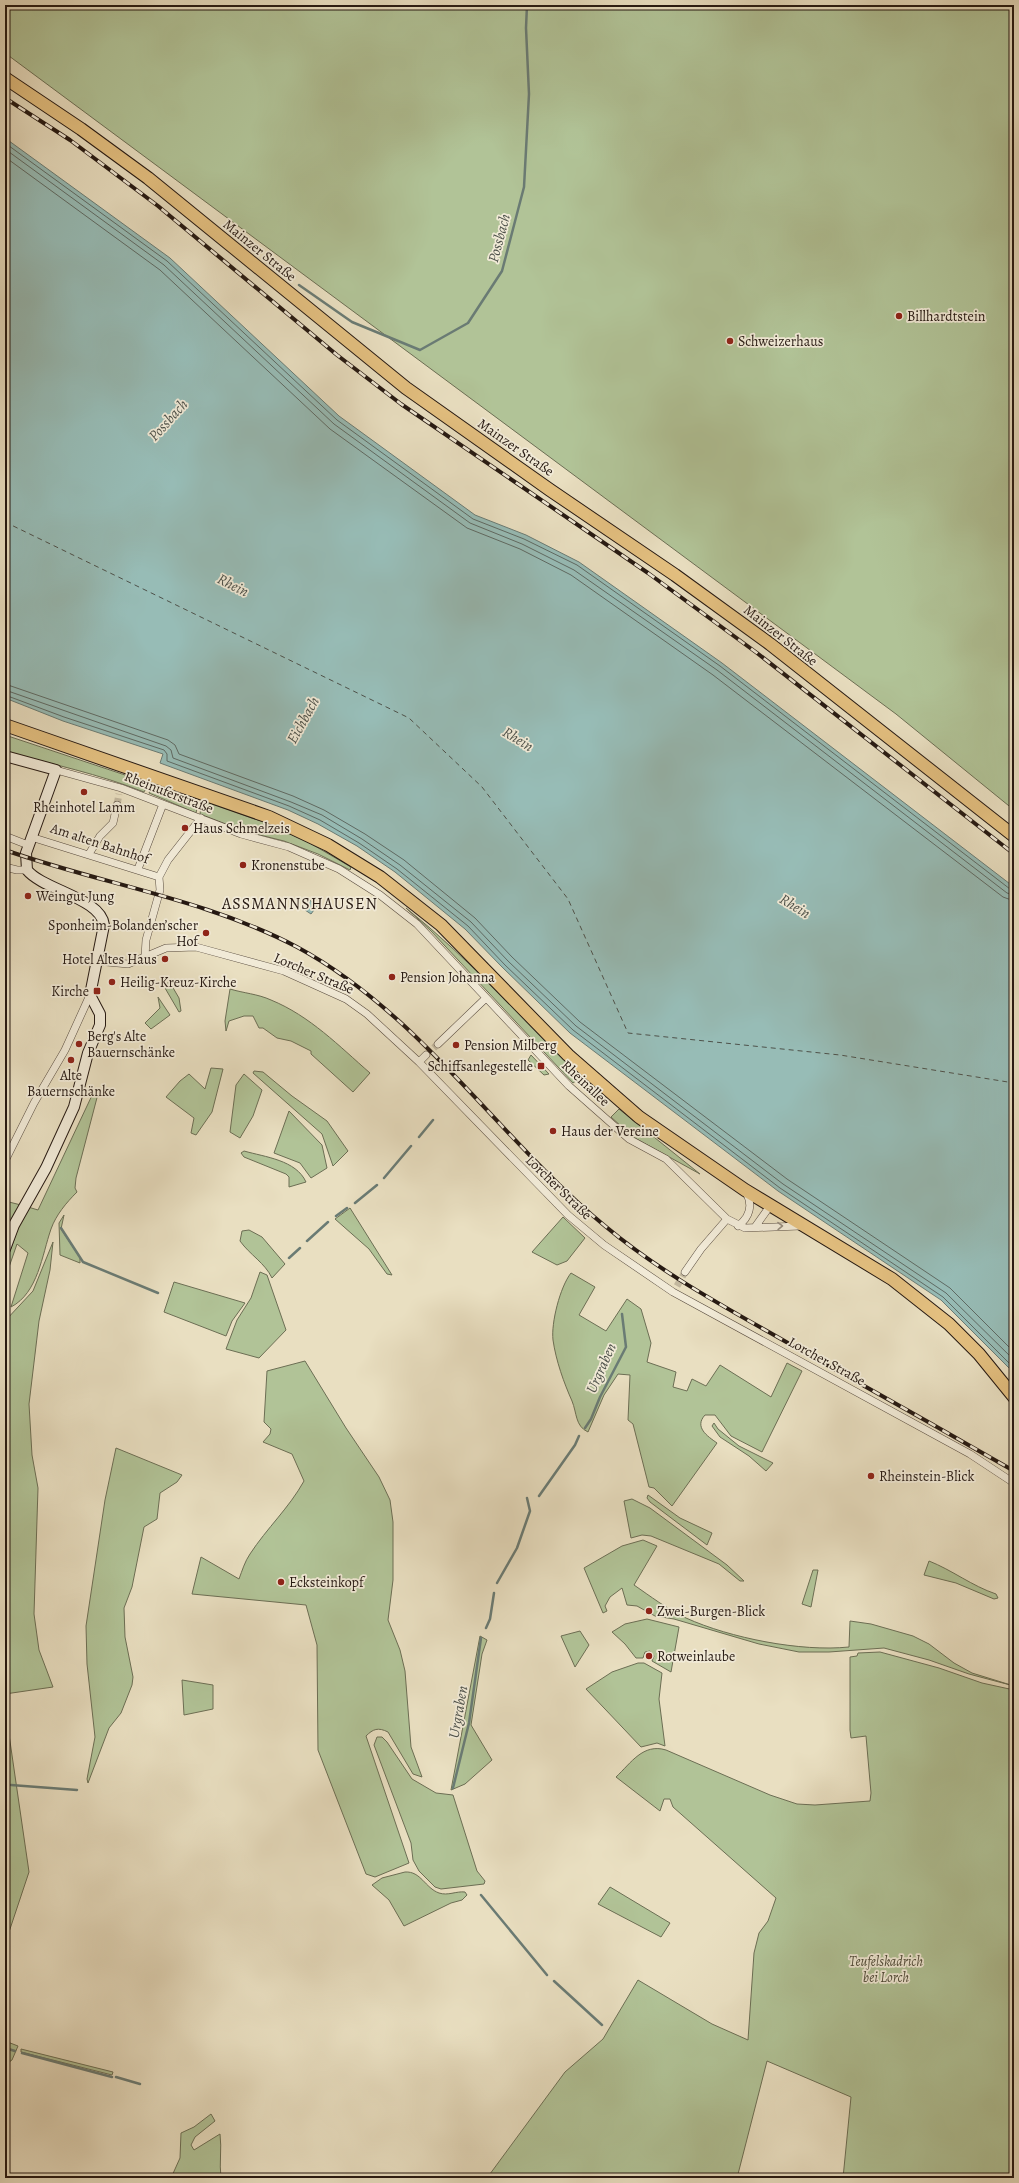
<svg xmlns="http://www.w3.org/2000/svg" width="1019" height="2183" viewBox="0 0 1019 2183" font-family="Alegreya,serif">
	<style>
		.green { fill: #b1c397; stroke: #6c6e54 }
		.water { fill: #97bcb6; stroke: #6a7b74 }
		.lines { fill: none; stroke-linecap: round; stroke-linejoin: round }
		.shore { stroke: #5e6a64; stroke-width: 1 }
		.stream { stroke: #6a7b74; stroke-width: 2.5 }
		.ferry { stroke: #4e524b; stroke-width: 1; stroke-dasharray: 5 4; stroke-linecap: butt }
		.street-tunnel { stroke: #c2b79e; stroke-width: 7; stroke-dasharray: 7 3.5; stroke-linecap: butt }
		.street-casing { stroke: #574a3e; stroke-width: 8 }
		.secondary-casing { stroke: #261912; stroke-width: 12 }
		.primary-casing { stroke: #261912; stroke-width: 14 }
		.street { stroke: #f1ead7; stroke-width: 7 }
		.secondary { stroke: #f1ead7; stroke-width: 10 }
		.primary { stroke: #e4c080; stroke-width: 12 }
		.rail-casing { stroke: #261912; stroke-width: 4 }
		.rail { stroke: #f1ead7; stroke-width: 2.5; stroke-dasharray: 8; stroke-linecap: butt }
		.oneway { stroke: #968c7e }
		.poi-dot { fill: #8f2418; stroke: #f1ead7; stroke-width: 1.5 }
		.labels { text-anchor: middle; stroke-width: 3.5; stroke-linejoin: round; paint-order: stroke }
		.street-label { font-size: 14px; fill: #261912; stroke: #f1ead7 }
		.poi-label { font-size: 14px; fill: #261912; stroke: #f1ead7; text-anchor: start }
		.park-label { font-size: 14px; font-style: italic; fill: #504c3a; stroke: #f1ead7 }
		.water-label { font-size: 15px; font-style: italic; fill: #4e524b; stroke: #f1ead7 }
		.quarter-label { font-size: 16px; letter-spacing: 1px; fill: #261912; stroke: #f1ead7 }
	</style>
	<rect width="100%" height="100%" fill="#e9dfc1"/>
	<filter id="stains"><feTurbulence type="fractalNoise" baseFrequency=".005" numOctaves="4"/><feColorMatrix values="0 0 0 0 .2 0 0 0 0 .09 0 0 0 0 .02 0 0 0 .5 -.17"/></filter>
	<radialGradient id="worn" r=".72"><stop offset=".6" stop-color="#630" stop-opacity="0"/><stop offset="1" stop-color="#630" stop-opacity=".3"/></radialGradient>
	<path class="green" d="M5,5H1014V810L896,714L5,53Z
		M5,735L149,783L144,792C99,774 52,764 5,752Z
		M151,788H157L198,804L196,813L149,793Z
		M202,800L269,824L308,842L351,867L350,870L318,854L284,841L244,831L200,814Z
		M406,908C471,960 526,1023 586,1080H577L573,1083L431,931Z
		M169,981L179,998L181,1011L179,1012L165,988Z
		M230,989C243,993 258,994 271,1000C310,1016 339,1046 370,1073L353,1092L311,1054V1051L291,1041L277,1038L263,1028H259L253,1016H244L229,1021L226,1031L225,1021Z
		M158,997L170,1015L151,1029L145,1023L160,1008Z
		M531,1055L549,1074L544,1075L528,1060Z
		M211,1068L223,1069L212,1112L196,1135L191,1133L194,1118L166,1097L180,1081L189,1074L205,1089Z
		M254,1071L263,1072L292,1096L327,1121L348,1151L333,1166L322,1134L253,1073Z
		M244,1074L262,1090L253,1116L240,1138L230,1132L236,1085Z
		M95,1089L99,1090L76,1178L75,1188L77,1192C66,1203 56,1215 51,1229C42,1255 38,1293 11,1307L28,1253L17,1244L8,1270L5,1299V1266L17,1231L28,1207L38,1210Z
		M619,1109L700,1174L633,1137L611,1117Z
		M289,1111L322,1145L327,1168L311,1178L300,1163L274,1153Z
		M244,1151C265,1157 296,1160 306,1182L289,1187V1177L286,1174L244,1157L241,1153Z
		M5,1201L21,1205L5,1241Z
		M350,1208L392,1275L387,1274L369,1249L335,1219Z
		M64,1215L61,1229L80,1258V1263L60,1255L59,1223Z
		M563,1217L585,1238L567,1261L557,1265L532,1252Z
		M249,1230L262,1237L285,1264L272,1278C265,1263 250,1255 240,1241L242,1231Z
		M53,1242L50,1270L39,1321L29,1404L32,1455L38,1488L34,1614L39,1650L53,1687L5,1694V1321L33,1291Z
		M260,1272L267,1275L286,1330L259,1358L226,1349L237,1320L251,1298Z
		M571,1273L595,1287L579,1315L606,1331L627,1299L641,1309L651,1343L647,1362L676,1372L673,1387L687,1391L692,1379L706,1386L720,1365L771,1397L787,1363L802,1371L762,1452L731,1436L715,1415H705C694,1427 707,1436 717,1443L672,1506L654,1488L649,1487L633,1424L628,1420L630,1375L618,1374L604,1395L588,1432C575,1426 577,1413 572,1401C564,1383 556,1361 553,1340C551,1323 560,1287 571,1273Z
		M174,1282L245,1303L232,1321L226,1336L164,1312Z
		M305,1361L346,1428L379,1477L390,1500L393,1522V1580L388,1620L400,1650L405,1671L411,1747L422,1777L413,1774L388,1732C378,1727 373,1729 366,1736L409,1863L375,1877L366,1874L318,1750L317,1645L306,1605L192,1594L201,1557L239,1579C242,1571 245,1561 250,1554C267,1528 289,1508 304,1481L292,1454L263,1442L270,1434L271,1429L264,1422L267,1371Z
		M714,1423L718,1429L739,1446L773,1463L766,1471L749,1456L720,1437L712,1426Z
		M116,1448L182,1475L177,1482L160,1493L157,1519L144,1527L132,1587L124,1608L125,1637L133,1677L132,1685L121,1713L109,1728L88,1783L87,1779L95,1737L87,1664L86,1626L105,1500Z
		M648,1495L680,1518L712,1533L707,1545L650,1502L647,1498Z
		M632,1499L650,1508L727,1565L744,1581H740L719,1564L651,1536L642,1535L631,1538L624,1501Z
		M643,1540L657,1546L634,1585C650,1596 667,1609 686,1618C730,1638 801,1652 849,1647L850,1621L871,1624L913,1636L929,1644L954,1663L972,1673L1014,1686L969,1674L929,1660L884,1648L829,1652H799L759,1644L674,1619L655,1616L637,1606L627,1605L622,1588L610,1597L605,1606L607,1611L603,1613L584,1568L622,1546Z
		M929,1561C952,1570 972,1586 996,1594L998,1598L994,1599L956,1583L924,1575Z
		M813,1570H818L811,1607L802,1604Z
		M647,1619L679,1627L671,1672L652,1661L654,1656L650,1651L645,1652L643,1658H636L625,1644L612,1632L625,1624Z
		M580,1631L589,1645L575,1667L561,1636Z
		M480,1636L487,1640L482,1654L471,1725L492,1760L465,1784L451,1790Z
		M880,1652L939,1668L982,1683L1014,1690V2178H843L851,2097L767,2061L737,2178H487L565,2072L603,2039L638,1980L712,2024L748,2040L754,1953L759,1933L768,1921L776,1898L673,1807L670,1799H664L660,1811L616,1777C631,1763 643,1743 666,1750L770,1795L797,1804L815,1805L870,1801L871,1793L866,1736L851,1738L850,1730V1657L857,1656L858,1653Z
		M638,1663H644L662,1673L659,1699L665,1746L657,1743L641,1747L586,1689L612,1672Z
		M182,1680L213,1685V1709L184,1715Z
		M5,1707L29,1872L5,1944V1887L8,1860L5,1805Z
		M377,1737H382L387,1742L412,1779L436,1793L453,1795L477,1871L485,1881L484,1884L441,1889L435,1887L419,1871L413,1860L411,1843L374,1745Z
		M405,1872C421,1871 425,1888 439,1893C448,1896 456,1891 465,1892L467,1895L462,1900L451,1903L404,1926L389,1900L372,1885L382,1878Z
		M610,1887L670,1923L661,1937L598,1904Z
		M5,2041L18,2046L12,2060L5,2065Z
		M21,2049L113,2072L112,2075L21,2052Z
		M211,2114L215,2121L195,2137L191,2145L194,2150L220,2134C222,2149 219,2163 221,2178H171L180,2158L181,2133L194,2127Z"/>
	<path class="water" d="M5,138L170,258L339,416L475,515L526,535L579,562L722,663L1014,887V1373L941,1300L778,1191L570,1033L502,967L465,929L395,872L357,846L318,824L288,810L160,763L163,754L63,721L5,698Z
		M307,898L317,906L311,914L305,910L308,906L303,903Z"/>
	<g class="lines">
		<path class="shore" d="M5,143L167,261L337,420L473,519L524,539L577,565L720,666L1010,889L1014,890
			M5,149L164,265L334,424L470,523L522,544L574,570L717,670L1007,893L1014,895
			M5,157L160,270L330,429L467,528L520,549L571,575L713,675L1003,897L1014,901
			M5,684L168,740L175,745L179,754L293,796L324,810L365,834L404,860L475,918L512,957L580,1022L787,1179L950,1288L1014,1352
			M5,690L166,746L171,750L173,758L291,802L322,815L362,839L400,865L471,922L508,961L576,1026L783,1184L946,1293L1014,1360
			M5,695L64,717L164,750L167,754V761L289,806L320,820L359,843L397,869L468,926L505,965L573,1030L780,1188L943,1297L1014,1368"/>
		<path class="stream" d="M299,285L352,322L420,350L468,323L502,271L524,187L529,94L526,28L527,5
			M419,1137L433,1120
			M384,1178L411,1146
			M355,1203L377,1185
			M336,1216L347,1208
			M61,1228L83,1262L158,1293
			M307,1241L328,1222
			M289,1258L300,1248
			M585,1428L591,1419L600,1397L626,1347L622,1314
			M539,1496L575,1445L579,1436
			M497,1583L517,1548L530,1511L527,1498
			M486,1628L490,1619L494,1593
			M11,1785L77,1790
			M453,1788L469,1723L481,1638
			M481,1895L547,1975
			M554,1981L602,2025
			M5,2048L15,2051
			M22,2053L112,2077
			M116,2077L140,2084
			M5,2171L8,2178"/>
		<path class="ferry" d="M5,522L409,718L482,787L568,899L628,1033L840,1055L1014,1083"/>
		<path class="street-tunnel" d="M117,805L119,794
			M426,1055L438,1044
			M677,1286L685,1272"/>
		<defs>
			<path id="street" d="M56,770L121,788L241,834L289,847L339,869L380,895L417,924L569,1086L629,1139L666,1159L727,1219L745,1228L800,1226
				M5,836L28,845
				M31,837L159,877
				M89,854L100,836L113,823L117,805
				M5,867L17,870H27
				M138,869L163,804
				M145,957L146,940L160,890L159,877L168,860L201,818
				M96,961L128,964L166,948L196,947L284,971L346,999L367,1014L419,1062L568,1215L604,1245L673,1292L970,1454L1014,1483
				M438,1044L486,998
				M419,1062L426,1055
				M5,1161L34,1103L65,1050L90,995
				M738,1226C750,1217 753,1205 746,1192
				M755,1227L770,1206
				M685,1272L701,1249L727,1219"/>
			<path id="secondary" d="M5,756L56,770L26,853L27,870C43,890 101,898 104,925L90,995L100,1014V1025L88,1053L74,1107L46,1168L14,1225L5,1249"/>
			<path id="primary" d="M5,78L81,129L148,178L406,388L550,490L675,575L770,644L1014,836
				M5,725L269,817L328,845L380,877L441,925L568,1055L639,1117L745,1190L892,1279L949,1324L979,1354L1014,1397"/>
		</defs>
		<use href="#street" class="street-casing"/>
		<use href="#secondary" class="secondary-casing"/>
		<use href="#primary" class="primary-casing"/>
		<use href="#street" class="street"/>
		<use href="#secondary" class="secondary"/>
		<use href="#primary" class="primary"/>
		<defs>
			<path id="rail" d="M5,98L70,140L158,206L337,355L401,404L648,573L757,653L1014,854
				M5,850C101,884 206,899 297,947C421,1014 498,1138 605,1226C661,1273 725,1307 788,1343C863,1385 939,1428 1014,1471"/>
		</defs>
		<use href="#rail" class="rail-casing"/>
		<use href="#rail" class="rail"/>
	</g>
	<defs><path id="oneway-chevron" d="M-2-3.5L2.5 0L-2 3.5" fill="none" stroke-width="1.6" stroke-linecap="round" stroke-linejoin="round"/></defs>
	<use class="oneway" href="#oneway-chevron" transform="translate(780 1226) rotate(-1)"/>
	<g class="poi-dot">
		<circle cx="899" cy="316" r="4"/>
		<circle cx="730" cy="341" r="4"/>
		<circle cx="84" cy="792" r="4"/>
		<circle cx="185" cy="828" r="4"/>
		<circle cx="243" cy="865" r="4"/>
		<circle cx="28" cy="896" r="4"/>
		<circle cx="206" cy="933" r="4"/>
		<circle cx="165" cy="959" r="4"/>
		<circle cx="392" cy="977" r="4"/>
		<circle cx="112" cy="982" r="4"/>
		<rect x="93" y="987" width="8" height="8" rx="2"/>
		<circle cx="79" cy="1044" r="4"/>
		<circle cx="456" cy="1045" r="4"/>
		<circle cx="71" cy="1060" r="4"/>
		<rect x="537" y="1062" width="8" height="8" rx="2"/>
		<circle cx="553" cy="1131" r="4"/>
		<circle cx="871" cy="1476" r="4"/>
		<circle cx="281" cy="1582" r="4"/>
		<circle cx="649" cy="1611" r="4"/>
		<circle cx="649" cy="1656" r="4"/>
	</g>
	<g class="labels">
		<g class="street-label">
			<text transform="translate(260 250) rotate(39)" y="5">Mainzer Straße</text>
			<text transform="translate(516 447) rotate(35)" y="5">Mainzer Straße</text>
			<text transform="translate(781 635) rotate(38)" y="5">Mainzer Straße</text>
			<text transform="translate(169 792) rotate(21)" y="5">Rheinuferstraße</text>
			<text transform="translate(100 843) rotate(18)" y="5">Am alten Bahnhof</text>
			<text transform="translate(314 973) rotate(23)" y="5">Lorcher Straße</text>
			<text transform="translate(586 1083) rotate(43)" y="5">Rheinallee</text>
			<text transform="translate(559 1187) rotate(44)" y="5">Lorcher Straße</text>
			<text transform="translate(827 1361) rotate(29)" y="5">Lorcher Straße</text>
		</g>
		<g class="poi-label">
			<text x="907" y="321">Billhardtstein</text>
			<text x="738" y="346">Schweizerhaus</text>
			<text x="84" y="812" text-anchor="middle">Rheinhotel Lamm</text>
			<text x="193" y="833">Haus Schmelzeis</text>
			<text x="251" y="870">Kronenstube</text>
			<text x="36" y="901">Weingut Jung</text>
			<text x="198" y="930" text-anchor="end">Sponheim-Bolanden’scher<tspan x="198" dy="16">Hof</tspan></text>
			<text x="157" y="964" text-anchor="end">Hotel Altes Haus</text>
			<text x="400" y="982">Pension Johanna</text>
			<text x="120" y="987">Heilig-Kreuz-Kirche</text>
			<text x="89" y="996" text-anchor="end">Kirche</text>
			<text x="87" y="1041">Berg's Alte<tspan x="87" dy="16">Bauernschänke</tspan></text>
			<text x="464" y="1050">Pension Milberg</text>
			<text x="533" y="1071" text-anchor="end">Schiffsanlegestelle</text>
			<text x="71" y="1080" text-anchor="middle">Alte<tspan x="71" dy="16">Bauernschänke</tspan></text>
			<text x="561" y="1136">Haus der Vereine</text>
			<text x="879" y="1481">Rheinstein-Blick</text>
			<text x="289" y="1587">Ecksteinkopf</text>
			<text x="657" y="1616">Zwei-Burgen-Blick</text>
			<text x="657" y="1661">Rotweinlaube</text>
		</g>
		<g class="park-label">
			<text x="886" y="1966">Teufelskadrich<tspan x="886" dy="16">bei Lorch</tspan></text>
		</g>
		<g class="water-label">
			<text transform="translate(499 238) rotate(-75)" y="5">Possbach</text>
			<text transform="translate(168 420) rotate(-48)" y="5">Possbach</text>
			<text transform="translate(233 585) rotate(27)" y="5">Rhein</text>
			<text transform="translate(303 720) rotate(-61)" y="5">Eichbach</text>
			<text transform="translate(518 739) rotate(31)" y="5">Rhein</text>
			<text transform="translate(795 906) rotate(31)" y="5">Rhein</text>
			<text transform="translate(601 1368) rotate(-66)" y="5">Urgraben</text>
			<text transform="translate(458 1712) rotate(-80)" y="5">Urgraben</text>
		</g>
		<g class="quarter-label">
			<text x="300" y="909">ASSMANNSHAUSEN</text>
		</g>
	</g>
	<rect width="1019" height="2183" fill="none" stroke="#e9dfc1" stroke-width="20"/>
	<rect x="6" y="6" width="1007" height="2171" fill="none" stroke="#261912" stroke-width="2"/>
	<rect x="10" y="10" width="999" height="2163" fill="none" stroke="#261912"/>
	<rect width="100%" height="100%" filter="url(#stains)"/>
	<rect width="100%" height="100%" fill="url(#worn)"/>
</svg>
